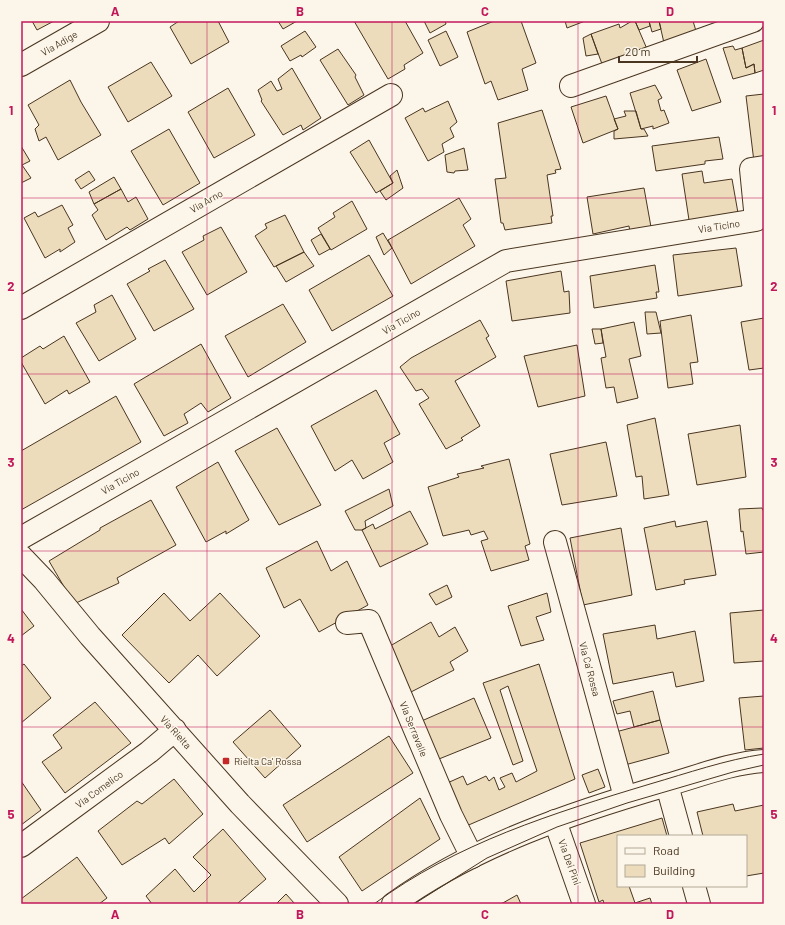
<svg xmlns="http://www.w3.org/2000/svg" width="785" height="925" viewBox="0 0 785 925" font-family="Barlow,sans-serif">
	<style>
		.building { fill: #ecdcbc; stroke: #4a3520 }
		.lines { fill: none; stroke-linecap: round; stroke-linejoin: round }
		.street-casing { stroke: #4a3520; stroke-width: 24 }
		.secondary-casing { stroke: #4a3520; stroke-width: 24 }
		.street { stroke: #fbf6e9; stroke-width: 22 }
		.secondary { stroke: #fbf6e9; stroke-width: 22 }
		.tram { stroke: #4a3520; stroke-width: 1 }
		.grid { fill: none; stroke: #c2185b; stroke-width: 1; stroke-opacity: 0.55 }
		.poi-dot { fill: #c62828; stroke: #fbf6e9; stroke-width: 1.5 }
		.labels { text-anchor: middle; stroke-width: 3; stroke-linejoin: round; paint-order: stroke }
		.street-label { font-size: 10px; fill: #4a3520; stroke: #fbf6e9 }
		.poi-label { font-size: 10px; fill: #4a3520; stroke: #fbf6e9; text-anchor: start }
		.neatline { fill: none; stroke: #c2185b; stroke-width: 1.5 }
		.grid-label { font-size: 13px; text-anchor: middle; font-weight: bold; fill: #c2185b }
	</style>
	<rect width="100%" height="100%" fill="#fbf6e9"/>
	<path class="building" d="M32,21H54L37,30Z
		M179,21H218L229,42L191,64L170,27Z
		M278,21H297L283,29Z
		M354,21H405L423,53L404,65L405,69L388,79Z
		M424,21H445L446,24L430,33Z
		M494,21H521L536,63L522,69L528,90L498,100L491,81L485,84L467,32Z
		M565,21H585L567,28Z
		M632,21H635L647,49L602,64L591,34L619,24L620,28Z
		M635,21H649L650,26L639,30Z
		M649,21H659L661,29L652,32Z
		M659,21H693L696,31L664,43Z
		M305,31L316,47L302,57L301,55L290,61L281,46Z
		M446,31L458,57L440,66L428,40Z
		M591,34L598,54L586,56L583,38Z
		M764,40V70L755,73L754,64L746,68L742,48Z
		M733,46L735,50L742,48L746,68L754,64L755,73L733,79L723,48Z
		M338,49L356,75L355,77L364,95L348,105L320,60Z
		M706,59L721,102L692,111L677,70Z
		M151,62L172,96L128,122L108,87Z
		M292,68L321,118L303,130L301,125L283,135L261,101L262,100L258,90L271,81L277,91L282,89L278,79Z
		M70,80L81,102L101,135L58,160L46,137L39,141L35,129L39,125L28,105Z
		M655,85L662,98L658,100L661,111L664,110L669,123L653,129V126L641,129L630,93Z
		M228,88L255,135L214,158L188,112Z
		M764,94V161L754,162L746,96Z
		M606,96L618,129L583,143L571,107Z
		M448,101L457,122L450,128L454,137L442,144L444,152L428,161L405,118L423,108L425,112Z
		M542,110L561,169L555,170L556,173L547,175L553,216H551L552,223L505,230L503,223H501L495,179L506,178L498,123Z
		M624,111H636L641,129H644L648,136L614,139V131L618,129L614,119L626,116Z
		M169,129L200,183L163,205L131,151Z
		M719,137L723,159L705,161V164L656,171L652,146Z
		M369,140L393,183L376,193L350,152Z
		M21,146L30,161L22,165L31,178L21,183Z
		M464,148L468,170L455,171L454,173L447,172L445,155Z
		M397,170L403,188L386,200L380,191L393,183L390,176Z
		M89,171L95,180L81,189L75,180Z
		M702,171L704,183L732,179L738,213L689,220L682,174Z
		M114,177L121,189L94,204L89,192Z
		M644,188L651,227L630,232L629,226L593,234L587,197Z
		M121,189L128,202L136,197L148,219L130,230L127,227L106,240L92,215L98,210L94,204Z
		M459,198L471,219L463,225L475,246L411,284L388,240Z
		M352,201L367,229L331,250L318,228L335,217L333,213Z
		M62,205L73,225L68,228L75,242L60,252V249L45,258L24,218L35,212L38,217Z
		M285,215L304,252L274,267L255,236L267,228L265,224Z
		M221,227L247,272L207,295L182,252L204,240L203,236Z
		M383,233L392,248L384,255L376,237Z
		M321,234L330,249L319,255L311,240Z
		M736,248L742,286L678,296L673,255Z
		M304,252L314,266L286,282L276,266Z
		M369,255L393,296L332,331L309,290Z
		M165,260L194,309L154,331L127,284L150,271L148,269Z
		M655,265L659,292H656L657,298L594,308L590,276Z
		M561,271L564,292L569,291L570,313L512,321L506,281Z
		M112,295L136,339L99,361L76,323L96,312L94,305Z
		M283,304L306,342L248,377L225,336Z
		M645,312H656L661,333L647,334Z
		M691,315L698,362L690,363L693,384L668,388L660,321Z
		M764,318V368L749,370L741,322Z
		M480,320L489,336L486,338L496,357L455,381L480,426L461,438L463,440L446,449L419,404L429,398L422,389L416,391L400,367L411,358Z
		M634,322L641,356L629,359L638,398L617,403L614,387L606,388L601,358L606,357L601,329Z
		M592,329H601L603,343L595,344Z
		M64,336L90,382L69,394L67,390L45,404L21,362V358L40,346L43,349Z
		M201,344L231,398L208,412L201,403L184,414L188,423L164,436L134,384Z
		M577,345L585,396L538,407L524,356Z
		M376,390L400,434L384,443L393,462L363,479L352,460L335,471L311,426Z
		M116,396L141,442L21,510V451Z
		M655,418L669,495L644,499L642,476L636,477L627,425Z
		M740,425L746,477L697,485L688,434Z
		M277,428L321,505L279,525L235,451Z
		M606,442L617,496L562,505L550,454Z
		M509,459L530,544L525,546L529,560L491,571L481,541L488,539L484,531L471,535L469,530L443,536L428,487L459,477L457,474L484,468L481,466Z
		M218,462L249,520L226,534V531L206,542L176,487Z
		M389,489L393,506L365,521L366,528L362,530H355L345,511Z
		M151,500L176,545L117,578L119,583L76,603L70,597L49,561L100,530V528Z
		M762,508L764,512V552L746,554L743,531L741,532L739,509Z
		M410,511L428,544L380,567L362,530L373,524L375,529Z
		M675,521L676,527L707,521L716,575L684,580L685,584L656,590L644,528Z
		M621,528L632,595L583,605L570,538Z
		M317,541L331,571L347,561L368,605L319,632L300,599L284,608L266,568Z
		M447,585L452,597L436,605L429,594Z
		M164,593L190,621L220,593L260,636L217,676L198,655L169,683L122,635Z
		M547,593L551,612L536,617L544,640L521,646L508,606Z
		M21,609L34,626L21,636Z
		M764,610V661L734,663L730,613Z
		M431,622L439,637L455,627L468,651L450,662L454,670L409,693L385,649Z
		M655,625L657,639L695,631L704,681L676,687L673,672L613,684L603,634Z
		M24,664L51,698L21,723V666Z
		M539,664L575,779L464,827L445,784L463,776L467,785L486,776L489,781L494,777L499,790L505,787L500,778L512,773L516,782L537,771L508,686L500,690L523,761L513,765L483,683Z
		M653,691L660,720L634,727L630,711L617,714L613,701Z
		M764,696V748L745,750L739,698Z
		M474,698L491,738L434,761L417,723Z
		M95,702L131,743L65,793L42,762L62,748L53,735Z
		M270,710L301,746L265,778L233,742Z
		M660,720L669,753L621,766L612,733Z
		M389,736L413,773L307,842L283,805Z
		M598,769L605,787L589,793L582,775Z
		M174,779L203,814L169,844L165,838L122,865L98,831L137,801L142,804Z
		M21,781L41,810L21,825Z
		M420,798L440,839L362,891L339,857Z
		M733,804L735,811L764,805V873L746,876V836H703L697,812Z
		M662,818L667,836H618V886H629L635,903L650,898L652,904H604L603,900L599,902L580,843Z
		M223,829L266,879L237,904H152L146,896L175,869L194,892L211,875L193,857Z
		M77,857L107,898L99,904H21V899Z
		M286,894L295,904H276Z
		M517,895L521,904H501Z"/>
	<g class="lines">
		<defs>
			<path id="street" d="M21,65L98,21
				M571,86L753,21
				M21,308L391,95
				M21,538L506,261L756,220L751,169L764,167
				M555,542L625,797
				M21,556L44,580L90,636L240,804L337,904
				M347,623L369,621L451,815L472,857
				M667,785L681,836
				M555,821L584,904
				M21,846L149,752L175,730
				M694,886L699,904"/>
			<path id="secondary" d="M393,904C475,845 571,813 667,785C699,776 731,763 764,761"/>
		</defs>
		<use href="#street" class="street-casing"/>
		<use href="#secondary" class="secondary-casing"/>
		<use href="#street" class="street"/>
		<use href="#secondary" class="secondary"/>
		<path class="tram" d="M374,904C456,843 554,813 650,784C688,773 725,760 764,754
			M414,904L487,858L557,827L627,803L733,772L764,765"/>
	</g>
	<path class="grid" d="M207,21V904M392,21V904M578,21V904M21,198H764M21,374H764M21,551H764M21,727H764"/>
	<rect class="poi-dot" x="222" y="757" width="8" height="8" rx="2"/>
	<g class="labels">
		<g class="street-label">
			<text transform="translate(59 43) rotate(-30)" y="4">Via Adige</text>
			<text transform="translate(206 201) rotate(-30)" y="4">Via Arno</text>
			<text transform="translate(719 226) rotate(-9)" y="4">Via Ticino</text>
			<text transform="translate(401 321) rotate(-30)" y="4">Via Ticino</text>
			<text transform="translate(120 481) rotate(-30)" y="4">Via Ticino</text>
			<text transform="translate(590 669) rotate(75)" y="4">Via Ca' Rossa</text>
			<text transform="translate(414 729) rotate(68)" y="4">Via Serravalle</text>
			<text transform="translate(176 732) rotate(48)" y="4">Via Rielta</text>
			<text transform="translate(99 789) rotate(-36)" y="4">Via Comelico</text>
			<text transform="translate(570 862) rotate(70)" y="4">Via Dei Pini</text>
		</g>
		<g class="poi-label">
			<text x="234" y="765">Rielta Ca' Rossa</text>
		</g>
	</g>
	<rect width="785" height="925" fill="none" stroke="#fbf6e9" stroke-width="44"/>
	<rect x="617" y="835" width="130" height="52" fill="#fbf6e9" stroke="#b4a999"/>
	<rect x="625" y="848" width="20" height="6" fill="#fbf6e9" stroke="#b4a999"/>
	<text x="653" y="855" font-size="12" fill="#4a3520">Road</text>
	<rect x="625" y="865" width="20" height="12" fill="#ecdcbc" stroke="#b4a999"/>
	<text x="653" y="875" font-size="12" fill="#4a3520">Building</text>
	<path d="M619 56v6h78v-6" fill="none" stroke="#4a3520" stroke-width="2"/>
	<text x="625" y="56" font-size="12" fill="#4a3520" stroke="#fbf6e9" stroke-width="3" paint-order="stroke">20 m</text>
	<rect x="22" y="22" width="741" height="881" class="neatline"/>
	<g class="grid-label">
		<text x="115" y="16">A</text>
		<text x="300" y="16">B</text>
		<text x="485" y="16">C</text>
		<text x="670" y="16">D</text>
		<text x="11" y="115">1</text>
		<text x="774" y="115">1</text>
		<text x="11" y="291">2</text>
		<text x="774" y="291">2</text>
		<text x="11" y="467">3</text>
		<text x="774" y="467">3</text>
		<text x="11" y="643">4</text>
		<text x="774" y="643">4</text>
		<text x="11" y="819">5</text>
		<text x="774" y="819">5</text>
		<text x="115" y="919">A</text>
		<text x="300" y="919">B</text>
		<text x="485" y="919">C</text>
		<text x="670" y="919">D</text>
	</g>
</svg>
